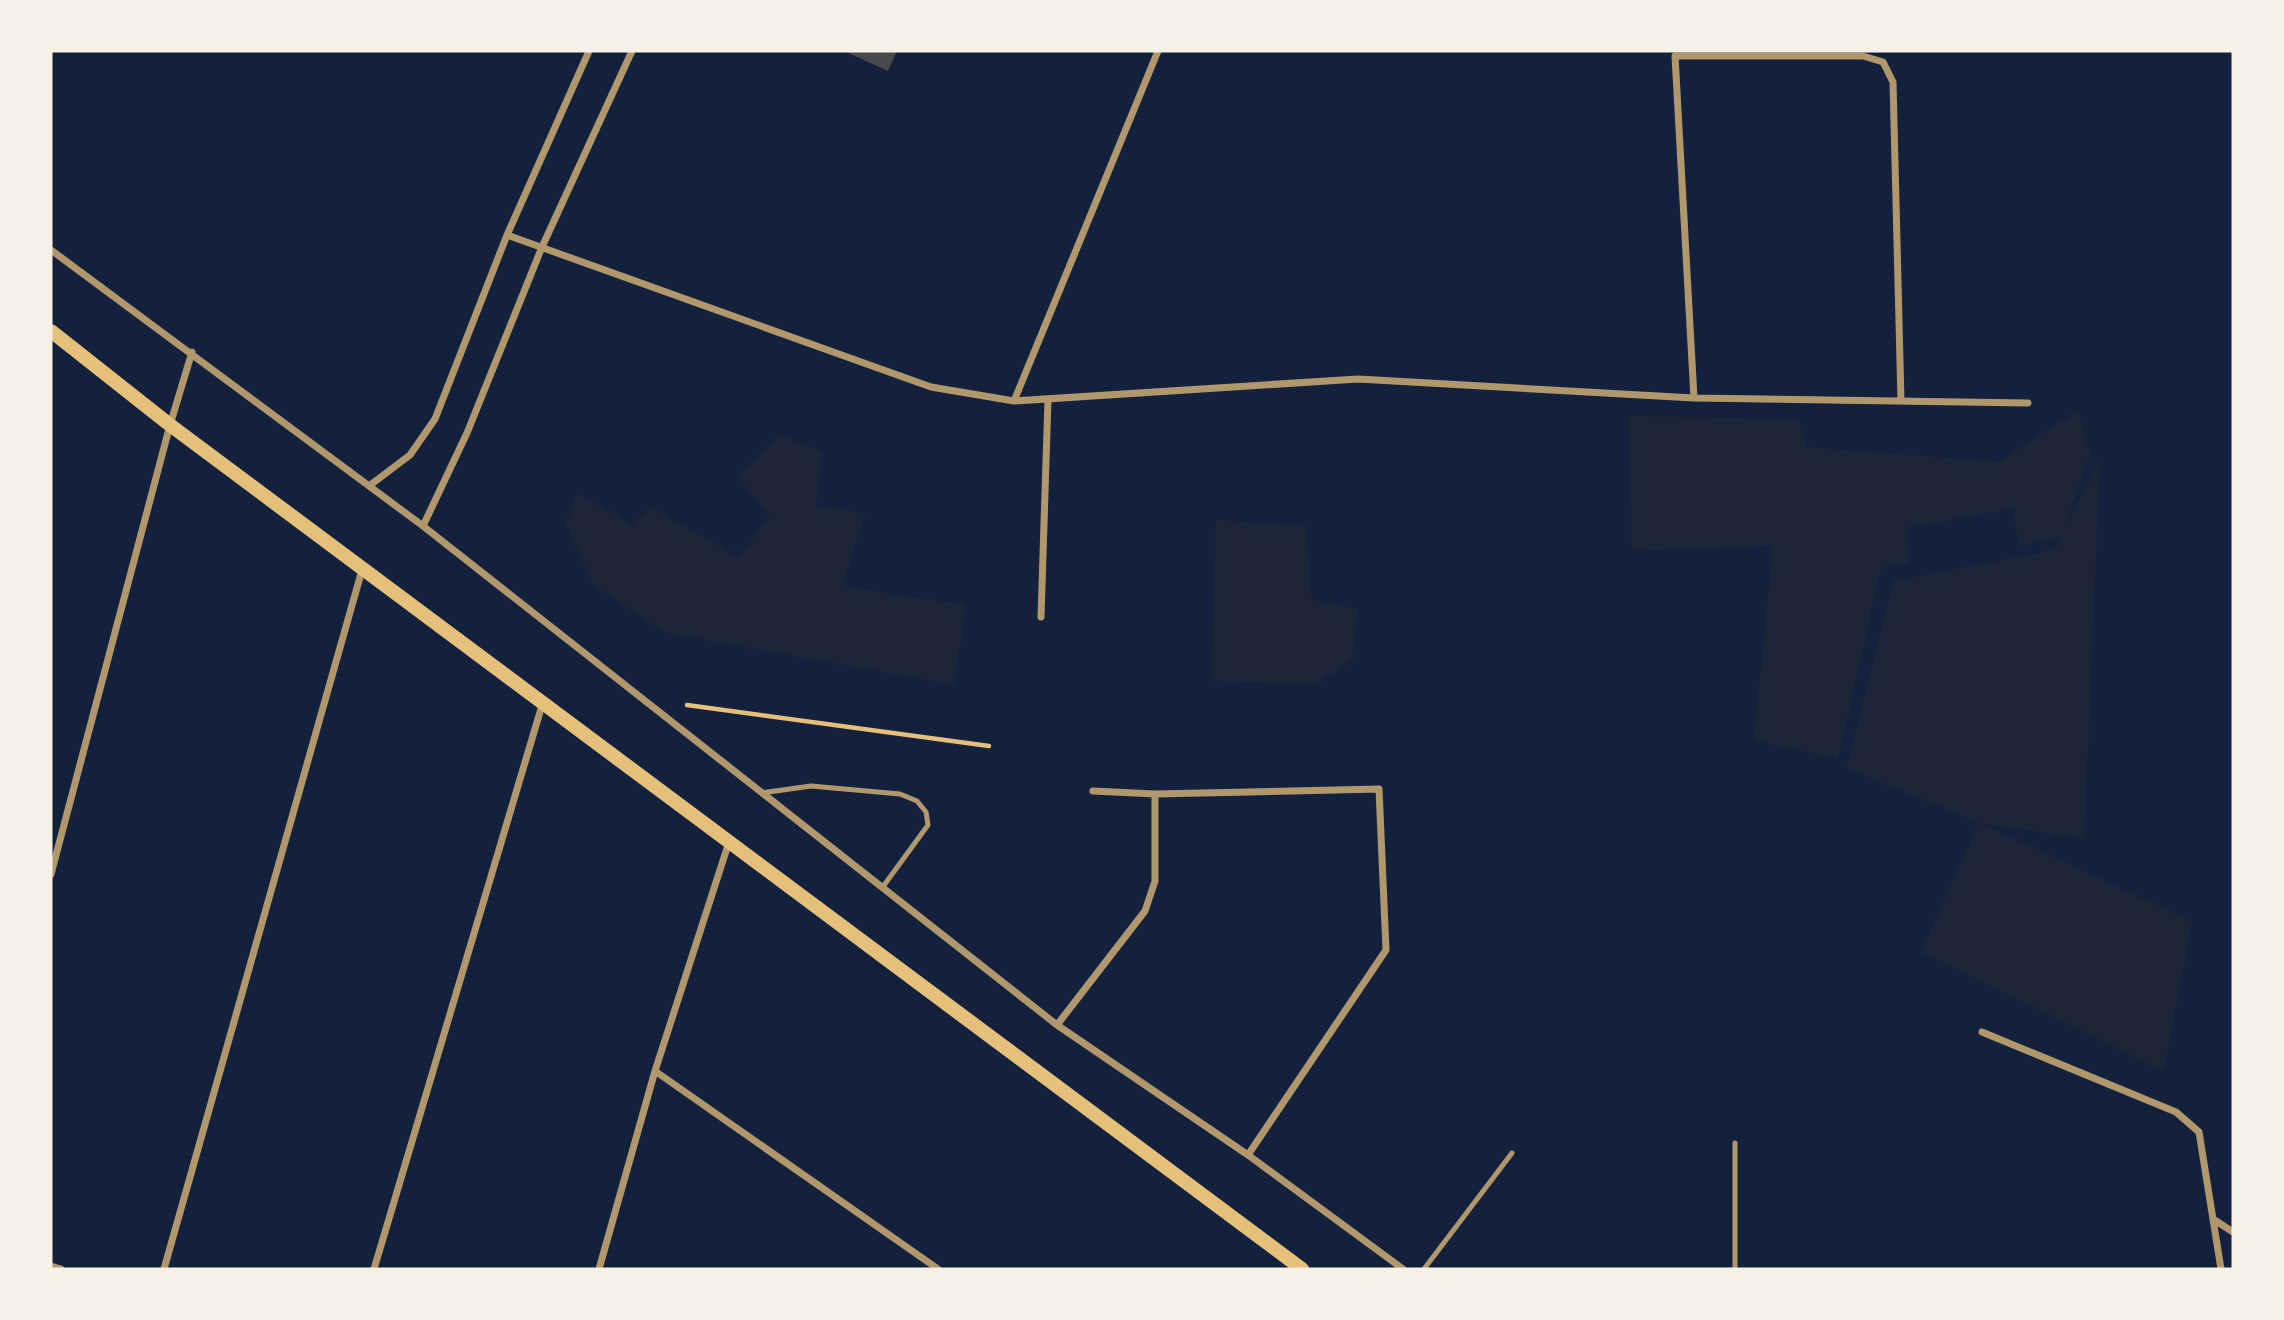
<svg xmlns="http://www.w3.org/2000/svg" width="2284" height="1320" viewBox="0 0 2284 1320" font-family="Helvetica,sans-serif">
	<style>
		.green { fill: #1d2539 }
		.building { fill: #48494c }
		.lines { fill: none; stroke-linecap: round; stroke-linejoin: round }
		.path { stroke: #e5c07b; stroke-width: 4.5 }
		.service { stroke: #b1986c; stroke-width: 5 }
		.minor { stroke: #b1986c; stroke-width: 7 }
		.secondary { stroke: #e5c07b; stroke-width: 14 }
	</style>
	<rect width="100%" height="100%" fill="#14213d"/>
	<path class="green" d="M2078,411L2090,454L2064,530L2100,460L2084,838L1983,824L2192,921L2164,1071L1921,952L1979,823L1847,768L1893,581L2055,550L2061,537L2019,546L2013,509L1907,527L1909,563L1881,568L1838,759L1754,740L1773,546L1632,551L1629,416L1798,419L1807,447L1998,462Z
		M779,435L822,451L816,506L865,513L843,585L907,597L966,604L954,685L667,633L594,586L566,524L577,493L632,524L650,507L739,557L770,516L737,476Z
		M1216,520L1306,526L1312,600L1358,609L1352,660L1316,684L1212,681Z"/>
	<path class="building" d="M844,51H897L888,71Z"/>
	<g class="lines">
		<path class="path" d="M687,705L989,746"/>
		<path class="service" d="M761,793L811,786L900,794L917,801L926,812L928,825L882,888
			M1735,1143V1269
			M1424,1269L1512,1153"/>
		<path class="minor" d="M507,235L931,387L1014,401L1358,379L1694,398L2028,403
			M51,250L423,526L1057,1025L1248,1155L1403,1269
			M1694,398L1675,56H1863L1883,62L1893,82L1901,401
			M1014,401L1158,51
			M369,486L410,455L435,419L507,235L589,51
			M423,526L467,433L542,247L632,51
			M1041,617L1048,400
			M1093,791L1155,794L1379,789L1386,950L1248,1155
			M51,874L170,425L192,352
			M1057,1025L1145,911L1155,881V794
			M1982,1032L2176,1112L2199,1132L2221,1269
			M655,1071L938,1269
			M2213,1219L2233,1232
			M51,1266L61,1269
			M164,1269L362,570
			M374,1269L543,702
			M599,1269L655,1071L729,842"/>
		<path class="secondary" d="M51,331L170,425L1302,1269"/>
	</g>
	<rect width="2284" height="1320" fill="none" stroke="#f6f1e7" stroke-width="105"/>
</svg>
